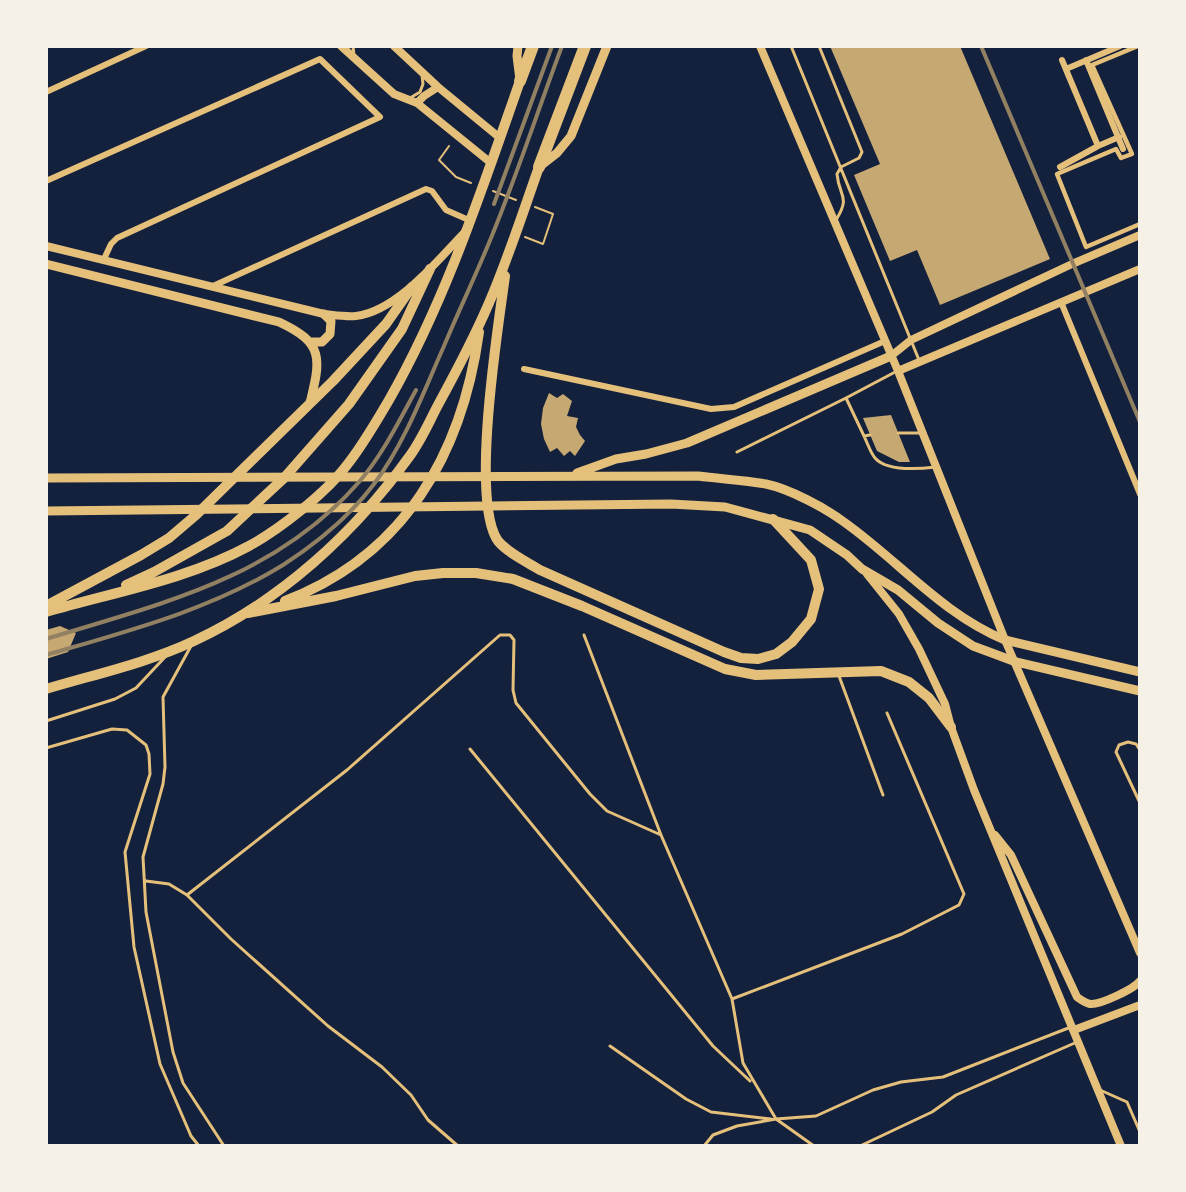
<svg xmlns="http://www.w3.org/2000/svg" width="1186" height="1192" viewBox="0 0 1186 1192" font-family="'Public Sans',sans-serif">
	<style>
		.building { fill: #c6a872 }
		.lines { fill: none; stroke-linecap: round; stroke-linejoin: round }
		.path { stroke: #e5c07b; stroke-width: 2 }
		.service { stroke: #e5c07b; stroke-width: 3 }
		.pedestrian { stroke: #e5c07b; stroke-width: 4.5 }
		.minor { stroke: #e5c07b; stroke-width: 6 }
		.tertiary { stroke: #e5c07b; stroke-width: 8 }
		.secondary { stroke: #e5c07b; stroke-width: 9 }
		.primary { stroke: #e5c07b; stroke-width: 9 }
		.trunk { stroke: #e5c07b; stroke-width: 10 }
		.motorway { stroke: #e5c07b; stroke-width: 12 }
		.rail { stroke: #918062; stroke-width: 4 }
	</style>
	<rect width="100%" height="100%" fill="#14213d"/>
	<path class="building" d="M830,46H960L1050,259L940,305L917,250L890,261L854,175L880,164Z
		M549,393L557,398L563,394L572,401L567,416L578,418L576,427L580,435L585,441L575,456L570,451L564,456L557,448L550,452L544,439L541,424L543,408Z
		M891,415L910,462H899L877,451L863,418Z
		M60,626L76,633L68,652L46,659V630Z"/>
	<g class="lines">
		<path class="path" d="M449,146L439,160L456,177L471,183
			M493,191L516,200
			M525,237L543,244L553,214L535,207"/>
		<path class="service" d="M353,46L354,56
			M791,46L919,360
			M819,46L862,152L859,158L841,167L837,174C839,197 851,196 836,220
			M410,98L420,92L423,84L422,75
			M898,433H920
			M870,435L864,436L846,398L897,371
			M864,436C867,442 870,452 875,458C887,472 919,469 936,467
			M737,452L846,398
			M584,635L661,835L732,999L743,1063L776,1119L814,1146
			M191,646L163,697L165,767L163,784L143,857L146,912L173,1052L183,1083L224,1146
			M839,676L883,795
			M46,721L115,699L136,688L166,656
			M46,748L112,729L127,730L146,745L149,754L150,774L125,852L134,947L160,1064L191,1136L199,1146
			M470,749L713,1046L750,1081
			M1140,750L1136,744L1128,742L1119,745L1116,752L1140,803
			M146,881L169,884L187,895L231,939L328,1026L382,1067L411,1095L428,1120L458,1146
			M187,895L347,770L500,635H510L514,640L513,690L516,703L590,794L607,811L661,835
			M732,999L902,934L959,905L964,894L887,713
			M610,1046L686,1099L711,1112L771,1119
			M1100,1090L1127,1102L1140,1132
			M704,1146L713,1135L737,1126L776,1119L816,1116L873,1090L901,1082L943,1077L1071,1027
			M860,1146L932,1112L956,1095L1077,1042"/>
		<path class="pedestrian" d="M1138,46L1092,65L1132,154L1121,158L1116,149L1057,174L1086,247L1140,224"/>
		<path class="minor" d="M1062,60L1098,146
			M1086,60L1123,149
			M1066,69L1120,46
			M46,92L146,46
			M1060,167L1098,146L1119,137
			M46,181L320,59L380,117L117,238L111,244L104,259
			M213,286L426,189L432,191L446,210L471,221
			M1061,302L1140,494
			M524,369L711,409L734,407L885,341"/>
		<path class="tertiary" d="M341,46L394,94L417,103L491,163
			M394,46L438,87L500,138
			M760,46L898,371L1005,640L1140,953
			M417,103L424,96L438,87
			M46,246L324,314C334,315 346,317 356,316C397,311 438,260 465,232
			M891,356L911,340L1072,264L1140,235
			M898,371L1140,269
			M867,574L899,614L919,649L945,704L951,727L974,790L1121,1146
			M995,835L1011,855L1077,997C1081,1000 1085,1003 1090,1004C1100,1005 1134,989 1140,981
			M1074,1030L1140,1005"/>
		<path class="secondary" d="M518,46L517,56L520,80
			M539,167L557,153L571,136L607,46
			M1005,640L1140,672
			M1016,662L1140,691"/>
		<path class="primary" d="M46,264L279,322C324,343 321,358 310,403
			M311,342H322L330,334L331,321L324,314
			M577,473L616,459L646,454L687,443L891,356
			M46,478L698,476C721,479 744,480 766,484C790,489 825,508 844,522C899,561 942,614 1005,640
			M46,511L671,504L725,507L810,530L847,555L862,569L898,590L938,623L973,646L1016,662"/>
		<path class="trunk" d="M505,276C498,328 470,501 498,541C508,553 527,562 540,570L724,652L741,658L758,659L776,654L792,642L811,619L819,589L811,560L773,519
			M126,585L154,572L227,531L284,478L349,404L402,329L430,269
			M285,601C405,555 462,454 479,332
			M46,606L141,555L169,538L196,515L333,381L386,324L412,287
			M46,612C114,592 186,580 249,546C280,529 326,493 347,465C363,445 376,422 389,400C446,300 482,189 520,81
			M248,613L336,596L415,576L443,573H476L513,579L582,606L725,669L756,675L881,671L909,682L929,698L951,727
			M46,689C96,674 147,663 194,641C280,601 354,534 409,457C421,441 429,422 438,405C456,372 474,338 489,303C508,259 523,212 539,167"/>
		<path class="motorway" d="M520,81L533,46
			M539,167L585,46"/>
		<path class="rail" d="M981,46L1140,422
			M494,204L552,46
			M46,639C163,603 275,578 359,482C383,454 399,421 416,390
			M46,655C128,631 210,610 283,565C317,543 350,516 374,484C405,443 423,393 444,346C459,310 476,275 491,238C517,175 538,110 562,46"/>
	</g>
	<rect width="1186" height="1192" fill="none" stroke="#f6f1e7" stroke-width="96"/>
</svg>
